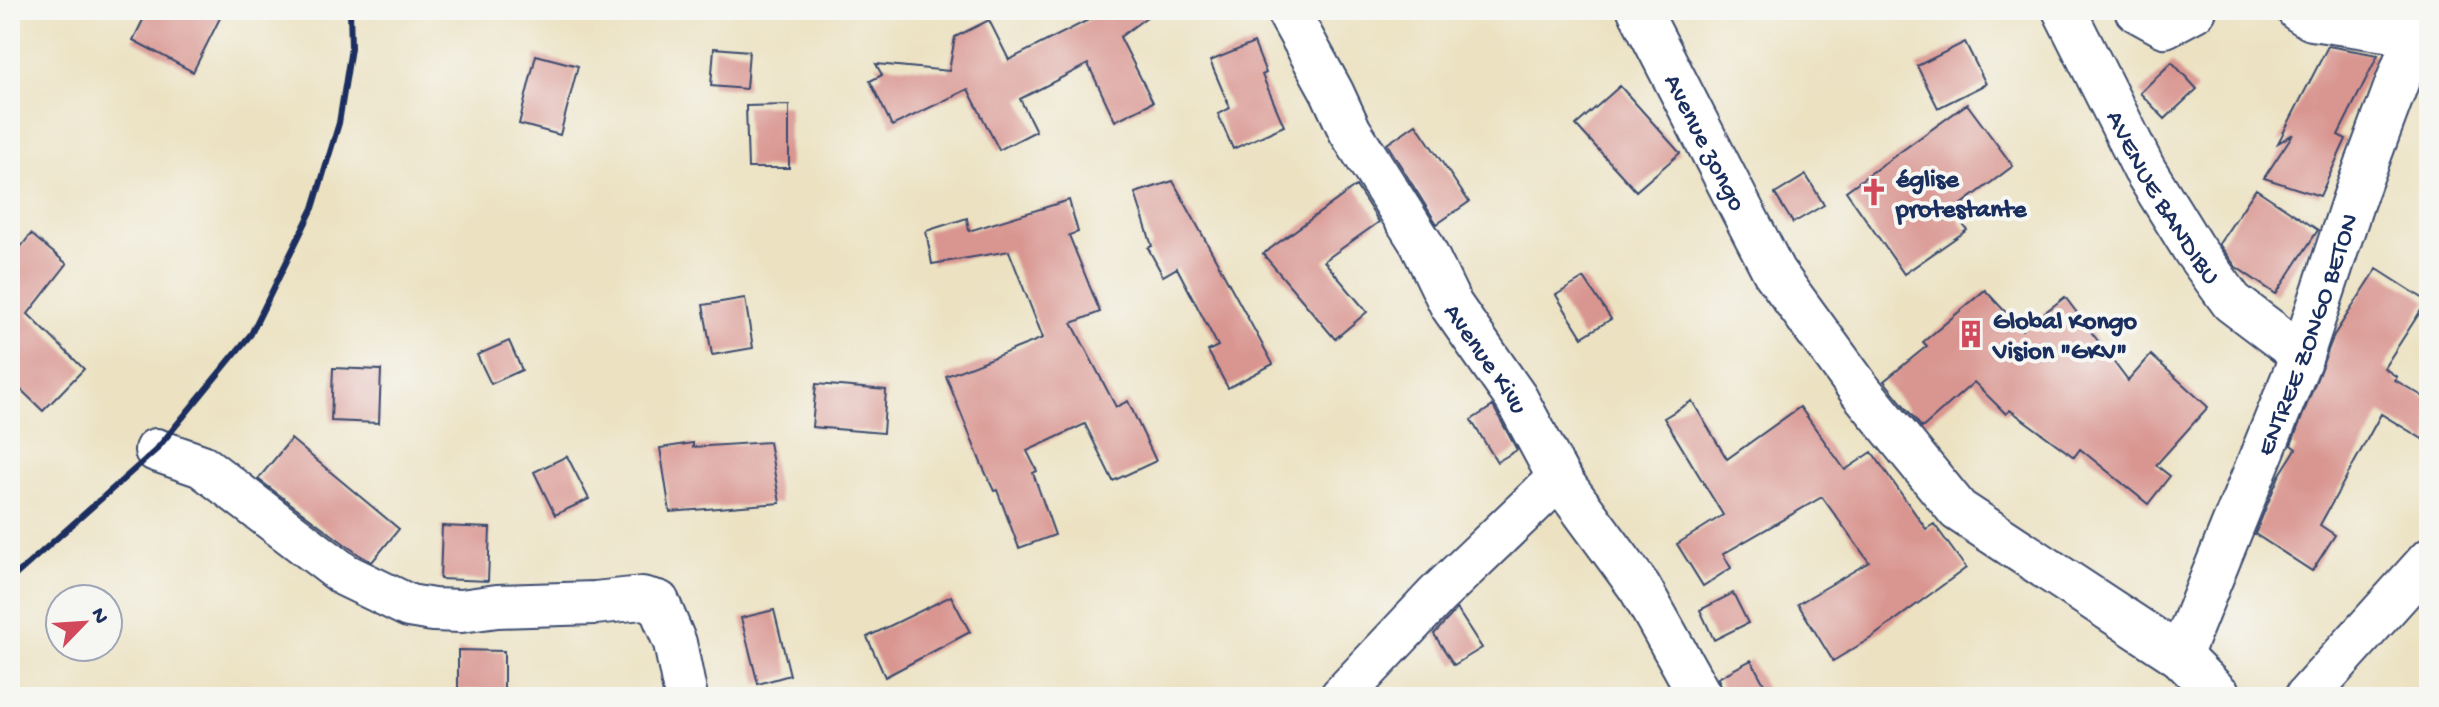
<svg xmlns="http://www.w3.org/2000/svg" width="2439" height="707" viewBox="0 0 2439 707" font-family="'Gochi Hand',sans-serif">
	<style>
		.building { fill: #d99590 }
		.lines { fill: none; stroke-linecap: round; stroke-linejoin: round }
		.minor-casing { stroke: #3a4a6d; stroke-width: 46 }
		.minor { stroke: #fff; stroke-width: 42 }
		.rail { stroke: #1b2f5e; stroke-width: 6 }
		.labels { text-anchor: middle; stroke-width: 8; stroke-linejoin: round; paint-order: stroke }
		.street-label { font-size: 26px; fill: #1b2f5e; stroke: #f6f6f2 }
		.poi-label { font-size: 26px; font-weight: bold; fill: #1b2f5e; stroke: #f6f6f2; text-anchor: start }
	</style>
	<rect width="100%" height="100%" fill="#f6f6f2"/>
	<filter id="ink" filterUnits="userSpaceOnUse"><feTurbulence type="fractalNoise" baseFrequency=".0125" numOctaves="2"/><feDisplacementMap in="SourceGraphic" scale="16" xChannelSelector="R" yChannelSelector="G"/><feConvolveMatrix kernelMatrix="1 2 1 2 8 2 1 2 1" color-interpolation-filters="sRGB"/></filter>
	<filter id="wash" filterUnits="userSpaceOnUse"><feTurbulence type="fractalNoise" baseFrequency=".006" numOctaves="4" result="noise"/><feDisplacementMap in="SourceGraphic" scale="32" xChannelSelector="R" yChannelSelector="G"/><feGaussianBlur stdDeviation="1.8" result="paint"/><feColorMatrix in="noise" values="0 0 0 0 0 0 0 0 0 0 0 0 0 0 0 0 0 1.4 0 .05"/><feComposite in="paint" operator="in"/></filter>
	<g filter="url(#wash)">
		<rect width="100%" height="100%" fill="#ece2c2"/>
		<g id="blocks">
			<path class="building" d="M148,10H224L193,72L133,40Z
				M1108,10H1156L1120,37L1153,102L1115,121L1088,64L1020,99L1036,131L999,150L968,89L892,126L870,81L882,75L876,64L949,71L955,37L989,20L1009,60Z
				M1965,42L1986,84L1938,108L1917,66Z
				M1254,43L1266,73L1262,75L1284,126L1233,149L1218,114L1230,108L1210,61Z
				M2328,46L2378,55L2338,135L2346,139L2320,196L2264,178L2293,134L2278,143Z
				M714,48L749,51L746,89L711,86Z
				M536,55L578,66L560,135L519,124Z
				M2172,62L2197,89L2165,119L2140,93Z
				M1620,86L1680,153L1636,191L1576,125Z
				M1967,104L2013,166L1953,211L1967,230L1904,274L1846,191Z
				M789,105V168H748L746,106Z
				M1416,124L1469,202L1437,224L1387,144Z
				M1806,175L1824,205L1793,223L1775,194Z
				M1173,181L1273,364L1228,388L1208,351L1218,346L1177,268L1163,276L1148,248L1152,246L1135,193Z
				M1356,186L1379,222L1324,261L1367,312L1335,339L1263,254Z
				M2256,189L2318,230L2276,294L2236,267L2219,244Z
				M1069,200L1078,232L1069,235L1100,312L1072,323L1116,407L1128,401L1156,461L1113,481L1085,424L1027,451L1037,471L1033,473L1055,535L1019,548L997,490L994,491L981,463L946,376L1043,338L1009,251L932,264L926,231L967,218L969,231Z
				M31,234L67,264L28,314L84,369L43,411L10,379V261Z
				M2377,269L2427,301L2384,368L2397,377L2395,380L2429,400V443L2381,414L2320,525L2335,535L2312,571L2255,534L2279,476L2296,449L2291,445L2334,335Z
				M1584,278L1611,319L1582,337L1556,295Z
				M1985,290L2022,330L2065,297L2128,381L2151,355L2208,407L2156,465L2170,476L2148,504L2080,449L2074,457L2010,410L2006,414L1974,382L1922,428L1884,381L1927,346L1923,342Z
				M745,298L753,348L712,355L703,305Z
				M509,341L522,370L491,384L477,355Z
				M333,368L381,370L379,423L331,421Z
				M816,384L886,390L883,433L812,427Z
				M1692,401L1727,459L1800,407L1845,470L1872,452L1926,529L1934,524L1966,568L1871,638L1833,661L1798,604L1869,562L1822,497L1723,554L1731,568L1703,586L1677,544L1723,515L1664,418Z
				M1493,406L1517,450L1497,462L1471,420Z
				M291,439L399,529L372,562L358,554L258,479Z
				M769,442L780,503L670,512L660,448L693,443V447Z
				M567,456L589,499L555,515L534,472Z
				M442,526L490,528L488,581L440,579Z
				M1733,593L1748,623L1714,640L1700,610Z
				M951,596L970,632L885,677L867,637Z
				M1457,609L1482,648L1454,665L1434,634Z
				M774,610L790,675L758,684L741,618Z
				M458,650L504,651V690H458Z
				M1751,660L1771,697H1725L1718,678Z"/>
		</g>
	</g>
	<g filter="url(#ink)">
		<use href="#blocks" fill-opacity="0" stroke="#3a4a6d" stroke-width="2"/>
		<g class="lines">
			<defs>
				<g id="minor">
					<path id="s1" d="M1287,10L1332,92L1350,131L1421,243L1451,305L1516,398L1559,478L1640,588L1701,697"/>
					<path id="s2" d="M1639,10L1774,272L1860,390L1958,510L2180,656L2221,697"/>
					<path id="s3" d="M2064,10L2144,169L2194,250L2232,302L2302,355"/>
					<path d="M2136,10L2165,26L2195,10"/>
					<path d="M2298,10L2312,19L2399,32L2418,26"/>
					<path d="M156,450L202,466L345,575L409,606L433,610L461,611L497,606L595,603L642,598L658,602L675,643L686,697"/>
					<path id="s4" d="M2180,656L2302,355L2353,201L2424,10"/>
					<path d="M1341,697L1437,595L1559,478"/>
					<path d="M2306,697L2429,560"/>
				</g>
			</defs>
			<use href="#minor" class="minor-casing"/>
			<use href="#minor" class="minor"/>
			<path class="rail" d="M10,580L156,450L251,334L313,208L339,123L351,48L350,10"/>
		</g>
	</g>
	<defs>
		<symbol id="church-bare" viewBox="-9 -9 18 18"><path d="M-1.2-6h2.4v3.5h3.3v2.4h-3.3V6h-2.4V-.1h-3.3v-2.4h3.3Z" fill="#d1495b" stroke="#f6f6f2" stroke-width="2.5" paint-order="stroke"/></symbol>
		<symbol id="building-bare" viewBox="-9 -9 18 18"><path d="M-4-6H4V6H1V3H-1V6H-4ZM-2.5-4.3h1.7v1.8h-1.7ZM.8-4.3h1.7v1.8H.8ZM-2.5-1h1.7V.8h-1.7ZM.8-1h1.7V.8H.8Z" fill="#d1495b" stroke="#f6f6f2" stroke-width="2.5" paint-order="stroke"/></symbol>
	</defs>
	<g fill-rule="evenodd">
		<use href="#church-bare" x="1854" y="172" width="40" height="40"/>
		<use href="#building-bare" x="1951" y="314" width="40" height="40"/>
	</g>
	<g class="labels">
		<g class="street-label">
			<text dy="9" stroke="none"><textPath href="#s2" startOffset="148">Avenue zongo</textPath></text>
			<text dy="9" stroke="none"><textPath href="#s3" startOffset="212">AVENUE BANDIBU</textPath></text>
			<text dy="9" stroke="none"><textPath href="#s4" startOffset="346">ENTREE ZONGO BETON</textPath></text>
			<text dy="9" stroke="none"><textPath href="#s1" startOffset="402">Avenue Kivu</textPath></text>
		</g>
		<g class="poi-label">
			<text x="1896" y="186">église<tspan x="1896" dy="30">protestante</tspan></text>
			<text x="1993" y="328">Global Kongo<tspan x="1993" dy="30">Vision "GKV"</tspan></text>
		</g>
	</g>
	<rect width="2439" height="707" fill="none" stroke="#f6f6f2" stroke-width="40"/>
	<g transform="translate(84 623) rotate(65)"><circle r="38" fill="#f6f6f2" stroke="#9ea6b7" stroke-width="2"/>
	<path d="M0-6L14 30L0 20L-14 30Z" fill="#d1495b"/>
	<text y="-12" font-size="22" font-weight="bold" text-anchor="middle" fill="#1b2f5e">N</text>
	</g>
</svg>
